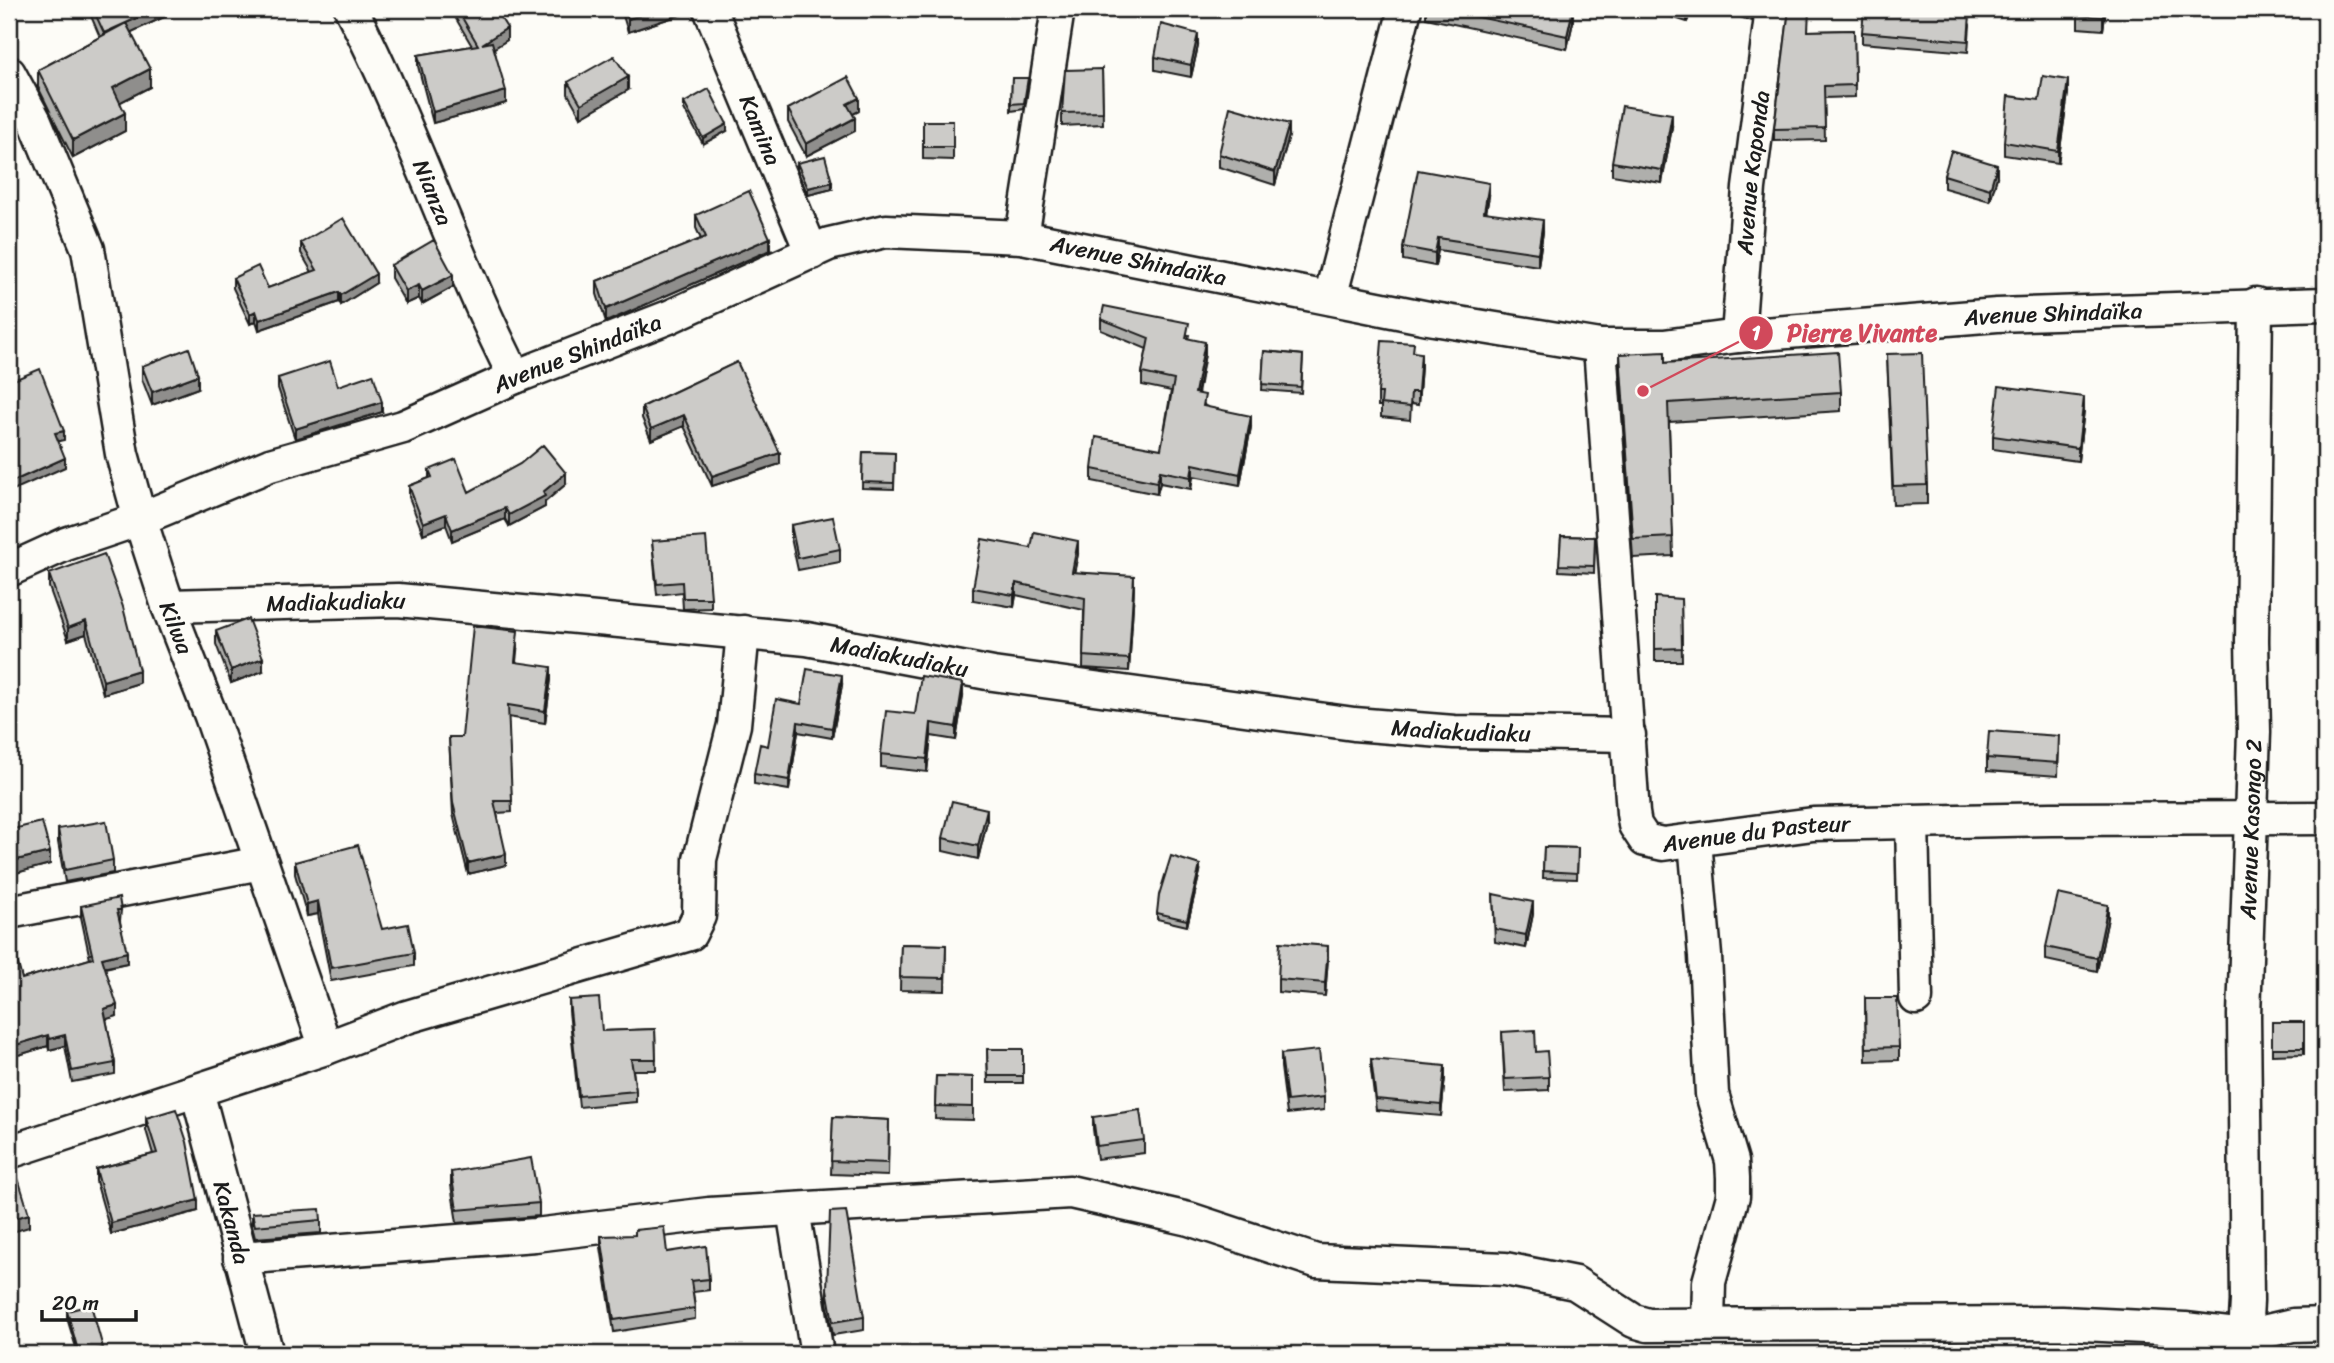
<svg xmlns="http://www.w3.org/2000/svg" width="2334" height="1363" viewBox="0 0 2334 1363" font-family="Sriracha,sans-serif">
	<style>
		.lines { fill: none; stroke-linecap: round; stroke-linejoin: round }
		.minor-casing { stroke: #1c1c1c; stroke-width: 37 }
		.minor { stroke: #fdfcf7; stroke-width: 32 }
		.wall { fill: #afafac; stroke: #1c1c1c; stroke-width: 2 }
		.shaded-wall { fill: #8f8e8c; stroke: #1c1c1c; stroke-width: 2 }
		.building { fill: #cccbc8; stroke: #1c1c1c; stroke-width: 2 }
		.labels { text-anchor: middle; stroke-width: 5; stroke-linejoin: round; paint-order: stroke }
		.street-label { font-size: 23px; fill: #1c1c1c; stroke: #fdfcf7 }
		.leader { fill: none; stroke: #d1495b; stroke-width: 2.5 }
		.callout-dot { fill: #d1495b; stroke: #fdfcf7; stroke-width: 2.5 }
		.mark-label { font-size: 21px; text-anchor: middle; font-weight: bold; fill: #fff }
		.callout-label { font-size: 24px; text-anchor: middle; font-weight: bold; fill: #d1495b; stroke: #fdfcf7; stroke-width: 5; stroke-linejoin: round; paint-order: stroke }
	</style>
	<rect width="100%" height="100%" fill="#fdfcf7"/>
	<filter id="ink" filterUnits="userSpaceOnUse"><feTurbulence type="fractalNoise" baseFrequency=".0143" numOctaves="2"/><feDisplacementMap in="SourceGraphic" scale="14" xChannelSelector="R" yChannelSelector="G"/><feConvolveMatrix kernelMatrix="1 2 1 2 8 2 1 2 1" color-interpolation-filters="sRGB"/></filter>
	<g filter="url(#ink)">
		<g class="lines">
			<defs>
				<g id="minor">
					<path id="s1" d="M351,9C413,129 454,257 515,377"/>
					<path id="s2" d="M710,9L812,253"/>
					<path id="s3" d="M9,73L35,121L88,249L122,454L140,519L168,606L211,716L326,1048L9,1152"/>
					<path d="M1022,237L1058,9"/>
					<path d="M1330,298L1405,9"/>
					<path id="s4" d="M1738,336L1749,188L1772,9"/>
					<path id="s5" d="M1600,346L1633,813L1635,825L1645,840L1663,844L1813,824L2052,819L2325,818"/>
					<path id="s6" d="M9,570L66,544L140,519L270,465L403,427L515,377L669,317L829,244L886,231L1022,237L1428,318L1600,346H1664L1738,336L1997,315L2325,304"/>
					<path id="s7" d="M168,606L398,600L807,639L993,674L1354,724L1454,732L1629,735"/>
					<path d="M1912,822L1916,998"/>
					<path d="M1695,841L1705,956L1712,1094L1732,1161L1733,1178V1196L1709,1282L1708,1324"/>
					<path d="M9,912L261,863"/>
					<path d="M326,1048L407,1017L690,934L699,916L700,859L734,725L743,632"/>
					<path id="s8" d="M197,1091L267,1354"/>
					<path d="M793,1210L817,1354"/>
					<path d="M240,1258L535,1235L709,1214L1070,1192L1189,1219L1316,1261L1505,1269L1575,1283L1634,1321L1648,1325L2062,1323L2185,1329L2245,1336L2293,1325L2325,1324"/>
					<path id="s9" d="M2244,1354L2247,1301L2244,1015L2254,732L2252,641L2256,304"/>
				</g>
			</defs>
			<use href="#minor" class="minor-casing"/>
			<use href="#minor" class="minor"/>
		</g>
		<path class="wall" d="M88,9H166V16L131,32L150,87L120,102L125,131L73,158L38,87V70L100,37Z
			M452,9H495L507,40L494,48L506,103L433,123L418,66V55L472,46L452,12Z
			M621,9H686V13L628,32Z
			M1426,9H1573V22L1567,49L1426,18Z
			M1646,9H1692L1687,22Z
			M1716,9H1755L1752,21Z
			M2106,9L2103,30L2078,28V15Z
			M1965,13L1970,25L1968,52L1862,43V32Z
			M1854,30L1855,97L1824,98L1825,140L1774,141V129L1808,31Z
			M1198,46L1191,77L1155,70V57Z
			M1102,69L1103,124L1062,126V113Z
			M1012,78L1028,84L1024,109L1011,111Z
			M568,82L628,90L581,117L568,94Z
			M2068,93L2058,163L2004,155V142L2039,100Z
			M684,103L727,131L703,144L684,109Z
			M788,109L859,111L853,114L855,131L806,156L788,122Z
			M923,121H953V160L923,159Z
			M1672,127L1662,183L1612,175V162Z
			M1289,136L1275,185L1219,167V154Z
			M797,163L832,189L808,195L797,170Z
			M1944,175L1997,177L1990,201L1944,188Z
			M1489,196L1486,212L1543,232L1538,266L1438,250L1435,266L1403,260V247Z
			M696,215L770,250L606,322L597,294V281L701,239L696,228Z
			M301,243L376,283L341,305L339,302L259,330L256,321L250,324L233,288V278L268,288L312,272L301,253Z
			M391,265L453,287L422,304L419,298L406,304L391,278Z
			M1101,319L1189,335L1188,339L1205,354L1198,394L1205,406L1251,427L1240,485L1193,476L1191,489L1160,483L1157,494L1092,481V469L1161,449L1171,391L1142,385V373L1147,349L1101,330Z
			M1264,351L1303,355L1301,393L1262,390Z
			M1414,353L1421,366L1418,405L1411,404L1410,420L1381,417V406H1378V393Z
			M1620,354L1665,363L1841,392V411L1669,422L1673,556L1633,558L1620,372Z
			M1887,354L1927,485V504L1893,505Z
			M737,362L780,464L712,486L684,426L651,440L642,418V407Z
			M142,366L198,388L152,405L142,379Z
			M278,378L338,386L382,412L295,439L278,388Z
			M2084,410L2078,461L1993,449V436Z
			M863,452L895,453L894,489L862,488Z
			M429,470L469,492L566,484L545,502V507L509,526L505,519L452,541L446,525L423,534L409,497V486L429,478Z
			M791,525L840,549V562L798,570L791,538Z
			M1561,536L1595,537L1594,573L1559,571Z
			M652,541L711,598V608L683,609L682,592L657,595Z
			M1031,548L1078,554L1074,572L1134,588L1129,671L1083,668L1084,610L1016,595L1014,607L973,600V588Z
			M49,574L139,683L103,694L86,634L68,640L49,587Z
			M1681,599L1682,661H1655V649Z
			M216,631L263,671L231,683L216,644Z
			M518,642L516,662L551,679L545,723L508,717L512,812L497,813L506,865L468,874L453,814L449,737H462Z
			M842,685L832,738L798,732L789,790L754,784V774L768,746L801,704Z
			M963,696L956,740L931,736L927,772L881,767V754L915,714Z
			M2059,749L2058,776L1987,771V758Z
			M987,822L978,859L943,851V838Z
			M58,829L113,860V873L65,882L58,842Z
			M9,830L50,864L16,873Z
			M1544,847L1578,848L1577,879L1543,878Z
			M295,862L382,929L414,953V966L331,981L318,914L307,916L295,874Z
			M1200,872L1187,926L1157,919V913Z
			M1493,894L1533,914L1526,948L1495,942Z
			M81,906L121,910L120,921L127,963L105,968L117,1016L106,1019L115,1063V1074L72,1082L65,1046L49,1050L48,1046L9,1058V937L22,979L90,959L81,917Z
			M2108,918L2097,971L2046,960V947Z
			M901,944L946,945L945,991L900,990Z
			M1328,958L1325,996L1278,992V979Z
			M1865,998L1899,1047V1060L1866,1061Z
			M569,1000L602,1031L655,1029L656,1070H633L636,1091V1102L579,1107L569,1011Z
			M2272,1022H2304V1054L2272,1055Z
			M1502,1032L1536,1052L1549,1077V1090L1505,1092Z
			M987,1049H1023V1083H988Z
			M1281,1054L1324,1097V1110L1287,1114L1281,1067Z
			M1371,1059L1445,1077L1441,1116L1376,1110L1371,1070Z
			M936,1076L973,1077V1120L935,1119Z
			M833,1117L889,1120L888,1176L831,1174Z
			M1093,1117L1144,1140V1153L1097,1159L1093,1129Z
			M146,1118L198,1211L111,1234L96,1181V1169L153,1154L146,1130Z
			M451,1172L539,1203V1216L457,1223L451,1185Z
			M252,1213L321,1220V1233L255,1238L252,1226Z
			M601,1236L667,1252L709,1279V1290L693,1292L695,1308V1319L614,1332L601,1247Z
			M827,1289L864,1317V1330L833,1335L827,1302Z
			M67,1311L103,1354H78L67,1318Z"/>
		<path class="shaded-wall" d="M157,9H166V16L104,45V33Z
			M660,9H686V13L628,32V19Z
			M1573,9V22L1567,49V36Z
			M1688,9H1692L1687,22V10Z
			M1752,9H1755L1752,21Z
			M2104,9H2106L2103,30V17Z
			M507,28V40L482,56V44Z
			M1198,34V46L1191,77V65Z
			M150,69V87L113,106V88Z
			M628,77V90L581,117V104Z
			M2068,80V93L2058,163V151Z
			M506,91V103L433,123V112Z
			M859,98V111L847,117V104Z
			M125,113V131L73,158V140Z
			M1672,114V127L1662,183V170Z
			M855,118V131L806,156V144Z
			M727,124V131L703,144V138Z
			M1289,124V136L1275,185V172Z
			M1997,165V177L1990,201V189Z
			M832,182V189L808,195V188Z
			M1489,183V196L1484,224V212Z
			M1543,220V232L1538,266V253Z
			M770,238V250L606,322V309Z
			M1438,238V250L1435,266V253Z
			M376,274V283L341,305V295Z
			M453,275V287L422,304V291Z
			M419,285V298L406,304V291Z
			M339,292V302L259,330V320Z
			M256,311V321L250,324V314Z
			M1205,342V354L1195,405V393Z
			M1421,353V366L1418,405V392Z
			M198,375V388L152,405V392Z
			M2084,397V410L2078,461V448Z
			M382,402V412L295,439V429Z
			M684,415V426L651,440V429Z
			M1251,416V427L1240,485V474Z
			M64,431V440L55,442V433Z
			M780,453V464L712,486V476Z
			M65,458V467L9,492V483Z
			M1193,464V476L1191,489V477Z
			M1160,471V483L1157,494V482Z
			M566,473V484L545,502V507L509,526V515L543,492Z
			M505,508V519L452,541V530Z
			M446,514V525L423,534V523Z
			M1078,541V554L1072,584V572Z
			M1134,576V588L1129,671V659Z
			M1016,583V595L1014,607V595Z
			M86,621V634L68,640V628Z
			M12,637V644L9,645V638Z
			M263,658V671L231,683V670Z
			M551,667V679L545,723V711Z
			M139,670V683L103,694V681Z
			M842,675V685L832,738V728Z
			M963,683V696L956,740V727Z
			M798,722V732L789,790V780Z
			M931,723V736L927,772V759Z
			M987,809V822L978,859V846Z
			M50,852V864L16,873V860Z
			M506,854V865L468,874V863Z
			M14,855V868L9,869V856Z
			M1200,865V872L1187,926V920Z
			M318,901V914L307,916V904Z
			M1533,902V914L1526,948V935Z
			M2108,905V918L2097,971V958Z
			M1328,946V958L1325,996V983Z
			M127,952V963L102,968V958Z
			M117,1005V1016L104,1020V1009Z
			M48,1035V1046L9,1058V1047Z
			M65,1035V1046L49,1050V1039Z
			M1445,1066V1077L1441,1116V1105Z
			M198,1200V1211L111,1234V1223Z
			M29,1214V1227L9,1233V1220Z
			M103,1348V1354H81Z"/>
		<path class="building" d="M93,9H157L104,33Z
			M457,9H495L507,28L482,44L492,42L506,91L433,112L418,55L478,45Z
			M625,9H660L628,19Z
			M1441,9H1573L1567,36Z
			M1789,9H1809L1808,31L1854,30L1855,85L1824,86L1825,128L1774,129Z
			M1864,9H1964L1963,13L1970,14L1968,41L1862,32Z
			M2078,9H2104L2103,17L2078,15Z
			M126,23L150,69L113,88L125,113L73,140L38,70Z
			M1161,24L1198,34L1191,65L1155,57Z
			M614,56L628,77L581,104L568,82Z
			M1102,69L1103,112L1062,113L1065,70Z
			M2043,76L2068,80L2058,151L2004,142L2008,96L2039,100Z
			M848,77L859,98L847,104L855,118L806,144L788,109Z
			M1012,78H1028L1024,103L1011,104Z
			M709,89L727,124L703,138L684,103Z
			M1622,106L1672,114L1662,170L1612,162Z
			M1230,107L1289,124L1275,172L1219,154Z
			M923,121H953V147H923Z
			M1951,151L1997,165L1990,189L1944,175Z
			M825,156L832,182L808,188L797,163Z
			M1418,170L1489,183L1484,212L1543,220L1538,253L1438,238L1435,253L1403,247Z
			M749,191L770,238L606,309L597,281L706,237L696,215Z
			M343,218L376,274L341,295L339,292L259,320L256,311L250,314L233,278L258,266L268,288L317,270L301,243Z
			M434,240L453,275L422,291L419,285L406,291L391,265Z
			M1104,306L1189,323L1186,338L1205,342L1195,393L1205,395L1203,406L1251,416L1240,474L1193,464L1191,477L1160,471L1157,482L1092,469L1096,437L1161,449L1174,380L1142,373L1149,338L1101,319Z
			M1382,341L1414,343L1413,352L1421,353L1418,392H1411L1410,407L1381,404L1382,393H1378Z
			M189,348L198,375L152,392L142,366Z
			M1264,351L1303,355L1301,387L1262,384Z
			M1665,352V363L1838,352L1841,392L1668,403L1673,537L1633,539L1620,354Z
			M1922,353L1927,485L1893,486L1887,354Z
			M330,361L338,386L373,374L382,402L295,429L278,378Z
			M737,362L780,453L712,476L684,415L651,429L642,407Z
			M40,369L64,431L55,433L65,458L9,483V382Z
			M1999,386L2084,397L2078,448L1993,436Z
			M543,445L566,473L543,492L545,496L509,515L505,508L452,530L446,514L423,523L409,486L432,477L429,470L456,459L469,492L520,464Z
			M863,452L895,453L894,483L862,482Z
			M833,517L840,549L798,558L791,525Z
			M1034,532L1078,541L1072,572L1134,576L1129,659L1083,656L1085,598L1016,583L1014,595L973,588L982,539L1031,548Z
			M1561,536L1595,537L1594,566L1559,565Z
			M706,537L711,598H683L682,582L657,584L652,541Z
			M104,554L123,607L139,670L103,681L86,621L68,628L49,574Z
			M1655,597L1681,599L1682,648L1655,649Z
			M248,619L263,658L231,670L216,631Z
			M473,626L518,631L515,662L551,667L545,711L508,705L512,801H494L506,854L468,863L453,803L449,737H462Z
			M807,669L842,675L832,728L798,722L789,780L754,774L760,744L768,746L776,699L801,704Z
			M921,676L963,683L956,727L931,723L927,759L881,754L886,711L915,714Z
			M1989,731L2059,736L2058,763L1987,758Z
			M952,801L987,809L978,846L943,838Z
			M106,821L113,860L65,870L58,829Z
			M42,822L50,852L16,860L14,855L9,856V830Z
			M358,845L382,929L408,924L414,953L331,968L318,901L307,904L295,862Z
			M1544,847L1578,848L1577,873L1543,871Z
			M1171,856L1200,865L1187,920L1157,913L1159,895Z
			M1493,894L1533,902L1526,935L1495,929Z
			M2058,894L2108,905L2097,958L2046,947Z
			M119,898L121,910H117L127,952L102,958L117,1005L104,1009L115,1063L72,1071L65,1035L49,1039L48,1035L9,1047V937H11L22,979L93,958L81,906Z
			M1280,942L1328,946L1325,983L1278,979Z
			M901,944L946,945L945,978L900,977Z
			M599,998L602,1031L655,1029L656,1059H631L636,1091L579,1096L569,1000Z
			M1865,998H1897L1899,1047L1866,1048Z
			M2272,1022H2304V1048H2272Z
			M1535,1030L1536,1052L1547,1051L1549,1077L1505,1079L1502,1032Z
			M987,1049H1023V1076H988Z
			M1319,1050L1324,1097L1287,1101L1281,1054Z
			M1371,1059L1445,1066L1441,1105L1376,1099Z
			M936,1076L973,1077V1107L935,1106Z
			M176,1109L187,1142L198,1200L111,1223L96,1169L157,1153L146,1118Z
			M1140,1110L1144,1140L1097,1146L1093,1117Z
			M833,1117L889,1120L888,1163L831,1161Z
			M531,1158L539,1203L457,1210L451,1172Z
			M15,1168L29,1214L9,1220V1170Z
			M320,1209L321,1220L255,1226L252,1213Z
			M846,1211L864,1317L833,1322L827,1289L830,1212Z
			M664,1227L667,1252L706,1246L709,1279L691,1281L695,1308L614,1320L601,1236L635,1235V1230Z
			M91,1305L103,1348L79,1354L67,1311Z"/>
	</g>
	<g class="labels">
		<g class="street-label">
			<text dy="8" stroke="none"><textPath href="#s2" startOffset="131">Kamina</textPath></text>
			<text dy="8" stroke="none"><textPath href="#s4" startOffset="164">Avenue Kaponda</textPath></text>
			<text dy="8" stroke="none"><textPath href="#s1" startOffset="201">Nianza</textPath></text>
			<text dy="8" stroke="none"><textPath href="#s6" startOffset="1197">Avenue Shindaïka</textPath></text>
			<text dy="8" stroke="none"><textPath href="#s6" startOffset="2121">Avenue Shindaïka</textPath></text>
			<text dy="8" stroke="none"><textPath href="#s6" startOffset="609">Avenue Shindaïka</textPath></text>
			<text dy="8" stroke="none"><textPath href="#s7" startOffset="168">Madiakudiaku</textPath></text>
			<text dy="8" stroke="none"><textPath href="#s3" startOffset="583">Kilwa</textPath></text>
			<text dy="8" stroke="none"><textPath href="#s7" startOffset="735">Madiakudiaku</textPath></text>
			<text dy="8" stroke="none"><textPath href="#s7" startOffset="1302">Madiakudiaku</textPath></text>
			<text dy="8" stroke="none"><textPath href="#s9" startOffset="525">Avenue Kasongo 2</textPath></text>
			<text dy="8" stroke="none"><textPath href="#s5" startOffset="611">Avenue du Pasteur</textPath></text>
			<text dy="8" stroke="none"><textPath href="#s8" startOffset="136">Kakanda</textPath></text>
		</g>
	</g>
	<path class="leader" d="M1643 391L1756 333"/>
	<g class="callout-dot">
		<circle cx="1643" cy="391" r="7"/>
		<circle cx="1756" cy="333" r="18"/>
	</g>
	<g class="mark-label">
		<text x="1756" y="340">1</text>
	</g>
	<g class="callout-label">
		<text x="1862" y="341">Pierre Vivante</text>
	</g>
	<rect width="2334" height="1363" fill="none" stroke="#fdfcf7" stroke-width="35"/>
	<rect x="18" y="18" width="2299" height="1328" fill="none" stroke="#1c1c1c" stroke-width="2.5" filter="url(#ink)"/>
	<path d="M42 1310v10h94v-10" fill="none" stroke="#1c1c1c" stroke-width="3.5"/>
	<text x="52" y="1310" font-size="21" fill="#1c1c1c" stroke="#fdfcf7" stroke-width="5" paint-order="stroke">20 m</text>
</svg>
